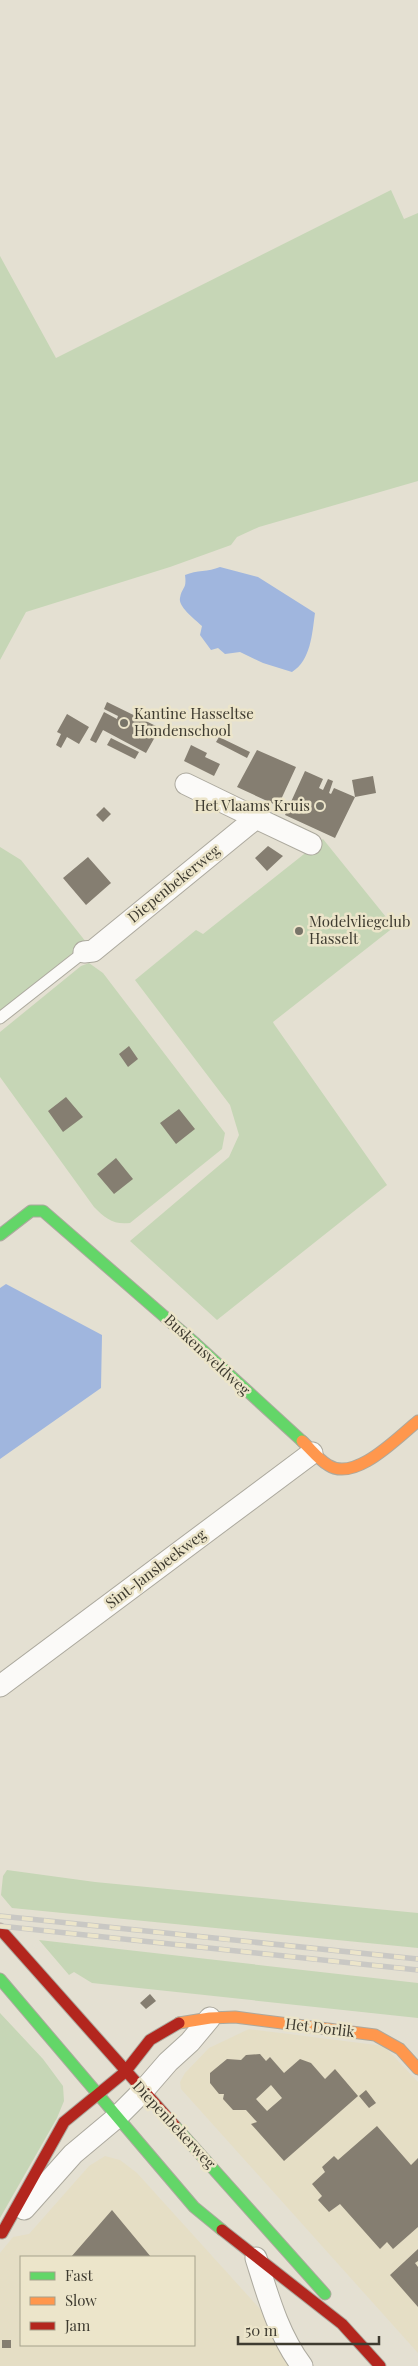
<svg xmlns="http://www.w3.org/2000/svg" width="418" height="2366" viewBox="0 0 418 2366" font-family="'Playfair Display',serif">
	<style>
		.built { fill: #e5dec5; fill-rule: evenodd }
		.green { fill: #c6d6b6 }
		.water { fill: #a0b6de }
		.building { fill: #857e71; fill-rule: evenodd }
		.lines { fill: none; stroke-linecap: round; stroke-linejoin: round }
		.lane-casing { stroke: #aca99e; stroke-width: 13 }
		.street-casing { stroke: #aca99e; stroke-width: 23 }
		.fast-casing { stroke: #aca99e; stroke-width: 13 }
		.slow-casing { stroke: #aca99e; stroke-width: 13 }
		.jam-casing { stroke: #aca99e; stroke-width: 13 }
		.lane { stroke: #fbfaf8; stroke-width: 11 }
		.street { stroke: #fbfaf8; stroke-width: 21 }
		.fast { stroke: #63d668; stroke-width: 11 }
		.slow { stroke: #ff974d; stroke-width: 11 }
		.jam { stroke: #b3261e; stroke-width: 11 }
		.rail-casing { stroke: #c9c8c4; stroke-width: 5.5 }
		.rail { stroke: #ece5ca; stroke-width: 4; stroke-dasharray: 11; stroke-linecap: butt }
		.poi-dot { fill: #787569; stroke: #ece5ca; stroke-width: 2 }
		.labels { text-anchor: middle; stroke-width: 5; stroke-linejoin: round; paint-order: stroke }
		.poi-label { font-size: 15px; fill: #3e3b30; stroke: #ece5ca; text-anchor: start }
		.street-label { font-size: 15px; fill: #3e3b30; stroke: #ece5ca }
	</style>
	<rect width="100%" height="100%" fill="#e4e0d2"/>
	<path class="built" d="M249,2029L384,2046L418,2082V2353L181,2089L180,2082L185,2073L209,2048Z
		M105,2156L120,2160L137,2173L270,2320L295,2366H0V2253L13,2237L29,2234L89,2166ZM21,2257H194V2345H21Z"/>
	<path class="green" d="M391,190L404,219L418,213V481L259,527L237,537L231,545L170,567L26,612L0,660V256L56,358Z
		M323,839L394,927L273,1022L274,1024L387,1185L217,1320L130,1241L229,1157L239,1135L230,1105L135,980L196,930L203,934Z
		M0,847L21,860L86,942L0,1012Z
		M89,963L103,973L225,1133L222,1149L130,1223C113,1225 105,1218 94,1207L0,1077V1032L81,966Z
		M7,1870L95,1882L418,1913V1948L12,1908L1,1895L3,1876Z
		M39,1940L418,1983V2018L92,1983L74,1972L69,1975Z
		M0,2013L43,2059L63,2086L64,2101L57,2118L0,2218Z"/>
	<path class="water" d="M220,567L258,577L315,613C312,634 311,660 292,672L263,663L240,652L225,654L218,648L211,650L200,635L202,626C196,620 178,607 180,598C182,586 187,590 185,575C197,570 208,572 220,567Z
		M6,1284L102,1335L101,1388L0,1459V1288Z"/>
	<path class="building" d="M107,702L160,728L146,753L103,730L96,743L90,740L104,712L117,719L118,716L104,709Z
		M67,714L89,727L79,744L67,737L61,748L56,745L61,734L57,732Z
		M219,737L250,752L247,758L216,742Z
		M111,738L139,752L135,759L107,745Z
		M191,745L207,753L205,757L220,764L214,776L184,761Z
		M257,750L296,767L278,806L237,787Z
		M305,771L323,779L319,788L323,790L328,779L333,781L329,793L331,794L334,788L355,797L335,838L285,815Z
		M373,776L376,793L355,797L352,780Z
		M104,807L111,814L103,822L96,815Z
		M268,846L283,856L267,871L255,858Z
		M88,857L111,883L86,905L63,878Z
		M129,1046L138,1059L128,1067L119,1054Z
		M66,1097L83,1117L63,1132L48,1111Z
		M179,1109L195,1129L176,1144L160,1123Z
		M116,1158L133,1179L114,1194L97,1174Z
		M150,1994L156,2001L146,2009L140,2003Z
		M260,2054L266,2061L270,2057L284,2073L300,2059L311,2063L325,2079L335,2069L358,2096L284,2161L251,2124L257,2122L246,2110H233L223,2099L224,2094H219L210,2083V2073L227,2059L241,2060L246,2055ZM271,2085L282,2098L267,2111L256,2099Z
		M366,2090L376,2103L369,2108L359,2096Z
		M377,2126L411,2165L418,2158V2227L393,2249L387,2242L380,2249L340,2204L329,2212L318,2200L322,2196L312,2184L325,2172L322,2167L334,2156L338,2160Z
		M112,2210L151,2257H71Z
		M418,2249V2261L415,2263L418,2267V2307L390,2275Z
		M2,2340H11V2348H2Z"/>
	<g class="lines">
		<defs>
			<path id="lane" d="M0,1018L84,952"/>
			<path id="street" d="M256,818L311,844
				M84,952L93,951L256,818L186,784
				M0,1686L312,1453
				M24,2209L73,2154L116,2118L142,2092L168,2062L190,2042L210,2018
				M256,2258C268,2296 278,2334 302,2366"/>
			<path id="fast" d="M0,1235L31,1211H43L196,1344L302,1441
				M0,1979L194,2207L222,2230
				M175,2126L325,2294"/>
			<path id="slow" d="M302,1441C310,1448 318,1459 328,1465C355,1483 398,1437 418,1421
				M179,2023L210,2018L235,2017L375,2035L400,2049L418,2069"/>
			<path id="jam" d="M0,1929L175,2126
				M222,2230L342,2324L380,2366
				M2,2233L64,2122L125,2072L150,2040L179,2023"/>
		</defs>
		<use href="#lane" class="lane-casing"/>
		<use href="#street" class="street-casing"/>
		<use href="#fast" class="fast-casing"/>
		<use href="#slow" class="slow-casing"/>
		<use href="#jam" class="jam-casing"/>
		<use href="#lane" class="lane"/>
		<use href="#street" class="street"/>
		<use href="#fast" class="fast"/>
		<use href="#slow" class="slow"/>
		<use href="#jam" class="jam"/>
		<defs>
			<path id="rail" d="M0,1916L418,1959
				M0,1926L418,1970"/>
		</defs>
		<use href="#rail" class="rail-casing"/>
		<use href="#rail" class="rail"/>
	</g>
	<g class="poi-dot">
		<circle cx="124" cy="723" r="5"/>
		<circle cx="320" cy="806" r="5"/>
		<circle cx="299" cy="931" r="5"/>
	</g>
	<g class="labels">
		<g class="poi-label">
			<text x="134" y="719">Kantine Hasseltse<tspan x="134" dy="17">Hondenschool</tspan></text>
			<text x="310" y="811" text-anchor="end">Het Vlaams Kruis</text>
			<text x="309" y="927">Modelvliegclub<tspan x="309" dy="17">Hasselt</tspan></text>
		</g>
		<g class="street-label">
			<text transform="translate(174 884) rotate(-39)" y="5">Diepenbekerweg</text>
			<text transform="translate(207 1355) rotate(43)" y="5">Buskensveldweg</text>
			<text transform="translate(156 1569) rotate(-37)" y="5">Sint-Jansbeekweg</text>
			<text transform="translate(320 2028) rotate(7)" y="5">Het Dorlik</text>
			<text transform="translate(174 2125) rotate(47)" y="5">Diepenbekerweg</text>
		</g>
	</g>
	<rect x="20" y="2256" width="175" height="90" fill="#ece5ca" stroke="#a6a18c"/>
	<rect x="30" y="2272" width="25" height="8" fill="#63d668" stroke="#a6a18c"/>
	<text x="65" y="2281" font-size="15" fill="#3e3b30">Fast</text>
	<rect x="30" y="2297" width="25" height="8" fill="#ff974d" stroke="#a6a18c"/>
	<text x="65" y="2306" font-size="15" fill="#3e3b30">Slow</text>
	<rect x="30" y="2322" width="25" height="8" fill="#b3261e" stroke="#a6a18c"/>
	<text x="65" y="2331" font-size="15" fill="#3e3b30">Jam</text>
	<path d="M238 2336v8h141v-8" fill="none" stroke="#3e3b30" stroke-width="2.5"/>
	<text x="245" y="2336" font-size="15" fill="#3e3b30" stroke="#ece5ca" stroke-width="4" paint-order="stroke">50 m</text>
</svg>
